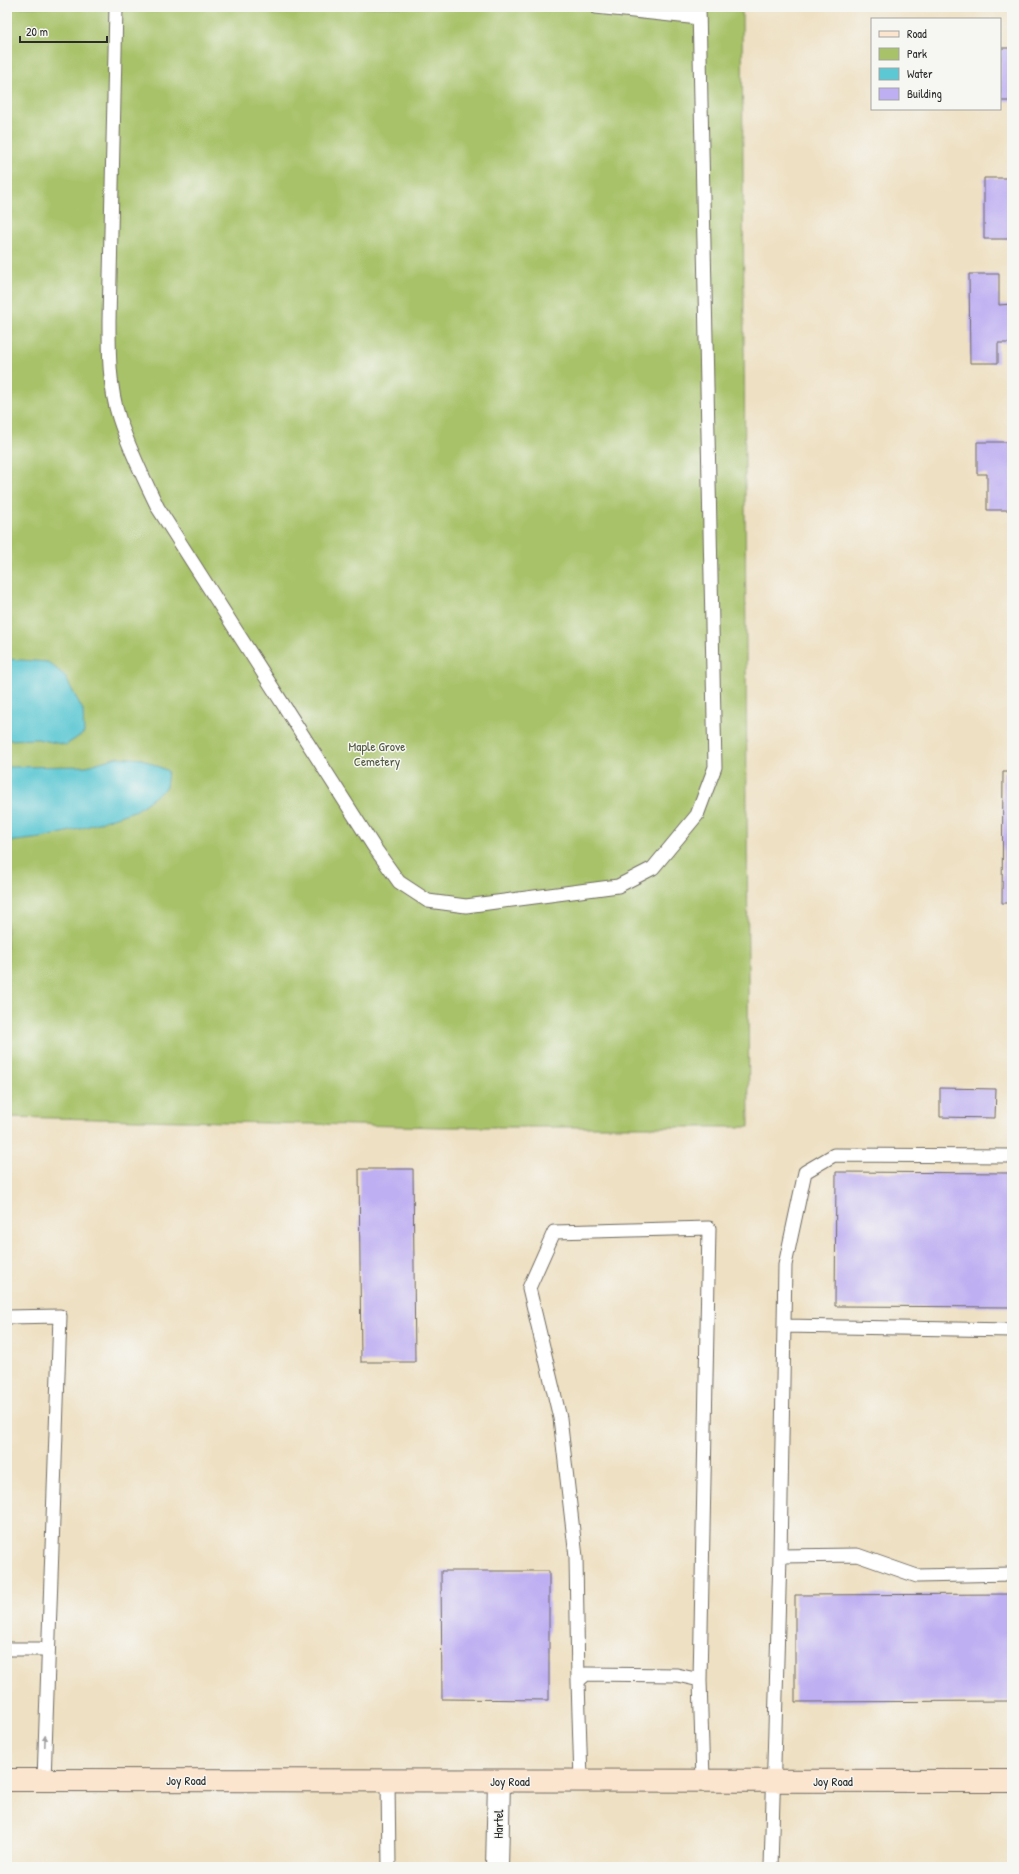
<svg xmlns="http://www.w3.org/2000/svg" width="1019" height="1874" viewBox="0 0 1019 1874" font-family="'Patrick Hand',sans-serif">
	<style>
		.green { fill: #a8c269; stroke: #6a764a }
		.water { fill: #5cc8d3; stroke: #447a7f }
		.building { fill: #beaff2 }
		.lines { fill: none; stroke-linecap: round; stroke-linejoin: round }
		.lane-casing { stroke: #6f6a60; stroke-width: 15 }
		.street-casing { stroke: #6f6a60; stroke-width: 24 }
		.secondary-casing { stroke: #6f6a60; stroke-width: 24 }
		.lane { stroke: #fff; stroke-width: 13 }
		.street { stroke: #fff; stroke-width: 22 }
		.secondary { stroke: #fce5cf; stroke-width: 22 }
		.oneway { fill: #a0a0a0 }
		.labels { text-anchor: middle; stroke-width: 3; stroke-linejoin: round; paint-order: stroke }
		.park-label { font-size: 13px; fill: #50583e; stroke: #f6f6f2 }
		.street-label { font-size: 13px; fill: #2b2b2b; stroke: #f6f6f2 }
	</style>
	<rect width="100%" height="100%" fill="#f6f6f2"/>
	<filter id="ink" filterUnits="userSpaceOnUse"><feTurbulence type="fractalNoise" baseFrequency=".025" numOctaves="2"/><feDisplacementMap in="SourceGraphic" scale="8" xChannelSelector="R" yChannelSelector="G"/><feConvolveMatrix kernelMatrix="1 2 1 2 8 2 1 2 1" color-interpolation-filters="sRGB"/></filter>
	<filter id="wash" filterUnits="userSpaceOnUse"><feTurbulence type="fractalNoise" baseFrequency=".012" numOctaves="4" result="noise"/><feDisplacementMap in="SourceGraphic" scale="16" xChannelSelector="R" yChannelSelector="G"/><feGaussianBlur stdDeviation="0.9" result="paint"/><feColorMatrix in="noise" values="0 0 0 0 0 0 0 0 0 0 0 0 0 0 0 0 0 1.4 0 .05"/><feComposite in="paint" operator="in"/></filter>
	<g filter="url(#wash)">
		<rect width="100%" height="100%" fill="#eee0c2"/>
		<path class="green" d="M7,7H742L749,1127H441L7,1117Z"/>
		<path class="water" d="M7,659L48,662L64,675L83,710L84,733L66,745L37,739L7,740Z
			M117,757L142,759L168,771L166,788L137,810L83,828L42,838L7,842V767L87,766Z"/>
		<g id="blocks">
			<path class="building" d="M1000,48H1012V101H1000Z
				M984,178H1012V239H984Z
				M969,274H999V305L1012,304V343H998V363H970Z
				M977,442H1012V510H987V474H977Z
				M1003,772H1012V903H1002Z
				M940,1088L996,1089L995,1118L940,1117Z
				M359,1169H413L415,1362H361Z
				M836,1172L1012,1173V1307L835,1306Z
				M441,1571H549V1700L442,1699Z
				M1012,1594V1701L795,1702V1595Z"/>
		</g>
	</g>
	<g filter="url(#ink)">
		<use href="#blocks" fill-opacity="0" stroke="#6f6a60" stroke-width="1"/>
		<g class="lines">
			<defs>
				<path id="lane" d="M116,7L109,321C109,353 109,387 119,418C129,449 144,479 158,508L374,847L399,882L428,901L466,906L618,886L653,868L697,815L715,767L699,7
					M596,7L699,18
					M7,1317L60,1316L44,1780
					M784,1326L1012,1330
					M780,1556L785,1265L805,1172L834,1155L1012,1156
					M7,1649H48
					M578,1681L576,1557L560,1418L529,1288L554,1232L709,1228L700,1680
					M388,1781L389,1867
					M581,1781L578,1681L586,1674L677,1675L700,1680L703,1780
					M771,1867L780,1556L857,1555L917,1576L1012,1574"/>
				<path id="street" d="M497,1867L499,1781"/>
				<path id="secondary" d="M7,1780L1012,1781"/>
			</defs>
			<use href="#lane" class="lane-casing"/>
			<use href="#street" class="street-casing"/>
			<use href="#secondary" class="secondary-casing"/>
			<use href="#lane" class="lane"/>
			<use href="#street" class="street"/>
			<use href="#secondary" class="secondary"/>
		</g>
		<defs><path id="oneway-solid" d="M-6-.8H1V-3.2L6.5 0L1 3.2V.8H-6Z"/></defs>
		<use class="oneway" href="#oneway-solid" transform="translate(45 1741) rotate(-88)"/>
	</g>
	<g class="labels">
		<g class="park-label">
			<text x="377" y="751">Maple Grove<tspan x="377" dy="15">Cemetery</tspan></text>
		</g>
		<g class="street-label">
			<text x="186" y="1785">Joy Road</text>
			<text x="510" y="1786">Joy Road</text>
			<text x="833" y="1786">Joy Road</text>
			<text transform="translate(498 1824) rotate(-89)" y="5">Hartel</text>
		</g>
	</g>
	<rect width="1019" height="1874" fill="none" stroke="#f6f6f2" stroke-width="24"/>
	<rect x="871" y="18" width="130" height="92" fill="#f6f6f2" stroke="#a5a5a2"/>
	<rect x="879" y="31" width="20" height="6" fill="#fce5cf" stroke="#a5a5a2"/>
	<text x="907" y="38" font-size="12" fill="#2b2b2b">Road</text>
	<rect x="879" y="48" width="20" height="12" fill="#a8c269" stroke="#a5a5a2"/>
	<text x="907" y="58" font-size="12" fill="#2b2b2b">Park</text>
	<rect x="879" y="68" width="20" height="12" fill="#5cc8d3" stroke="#a5a5a2"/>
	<text x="907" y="78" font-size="12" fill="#2b2b2b">Water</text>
	<rect x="879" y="88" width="20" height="12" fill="#beaff2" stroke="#a5a5a2"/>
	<text x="907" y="98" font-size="12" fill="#2b2b2b">Building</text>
	<path d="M20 36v6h87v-6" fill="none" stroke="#2b2b2b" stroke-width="2"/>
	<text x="26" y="36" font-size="12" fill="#2b2b2b" stroke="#f6f6f2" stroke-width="3" paint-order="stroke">20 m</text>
</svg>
